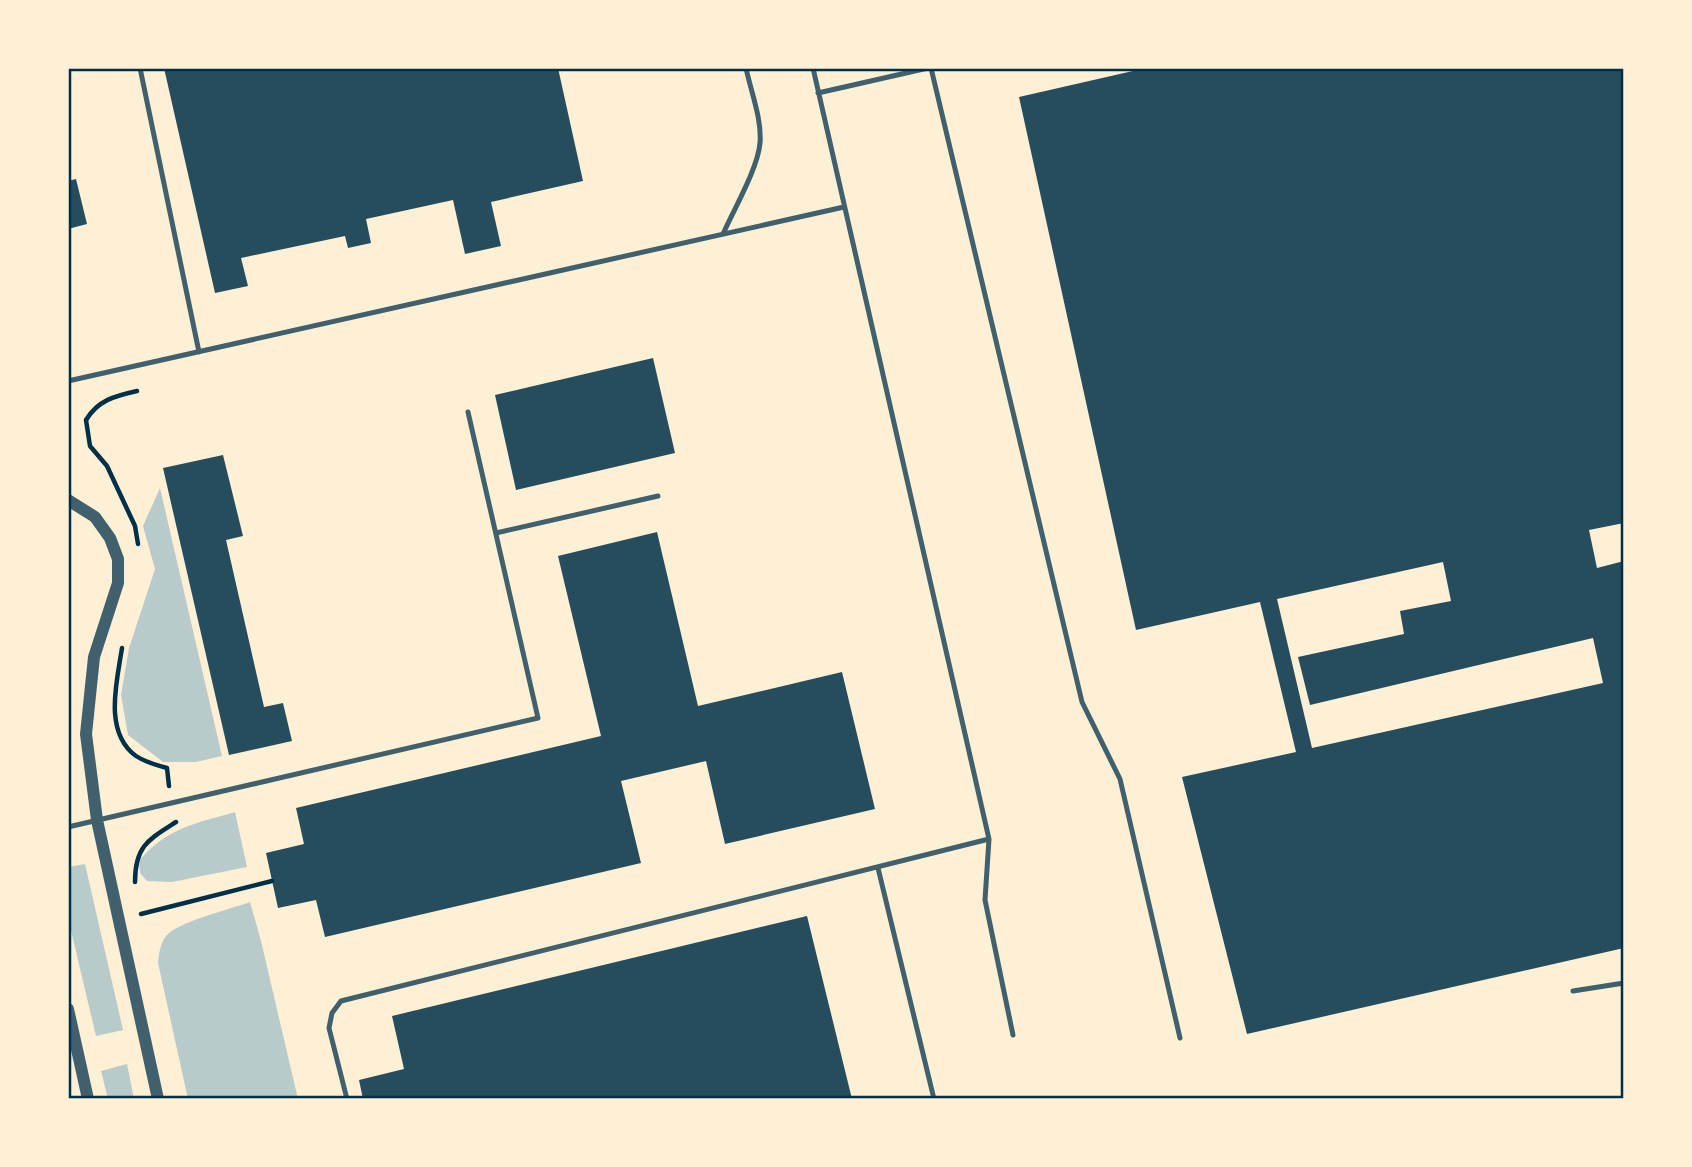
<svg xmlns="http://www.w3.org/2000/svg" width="1692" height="1167" viewBox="0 0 1692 1167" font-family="Figtree,sans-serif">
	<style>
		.green { fill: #b9caca }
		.building { fill: #264d5e; fill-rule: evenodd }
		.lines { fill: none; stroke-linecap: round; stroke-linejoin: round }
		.path { stroke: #003049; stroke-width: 4.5 }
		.service { stroke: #3f606c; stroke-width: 5 }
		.tertiary { stroke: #3f606c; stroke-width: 12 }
		.neatline { fill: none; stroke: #003049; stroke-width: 2.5 }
	</style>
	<rect width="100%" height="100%" fill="#fdf0d5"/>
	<path class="green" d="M160,488L222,756L196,762H163L128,735L121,695L129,648L155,569L143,526Z
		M235,812L247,867L172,882L147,881L140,873L139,861C166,828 197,823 235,812Z
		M85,864L123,1030L96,1036L68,918V867Z
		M250,902L261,941L298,1099H188L158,963C159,954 160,944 166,936C177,922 231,909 250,902Z
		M127,1064L134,1099H108L101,1071Z"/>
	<path class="building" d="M164,68H558L583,181L491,202L501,246L465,254L453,200L366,219L371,243L348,248L345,236L241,258L248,286L215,293Z
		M1146,68H1624V523L1589,530L1597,568L1624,561V948L1247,1034L1182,777L1296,752L1260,602L1136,630L1019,97ZM1443,562L1451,601L1400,611L1404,634L1298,657L1310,705L1593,638L1603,683L1312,748L1277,599Z
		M76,179L87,224L68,229V181Z
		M653,358L675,453L516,490L495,395Z
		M223,455L243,536L226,540L264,707L283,703L292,741L229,755L163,468Z
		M657,532L698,706L842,672L875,809L725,844L706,761L621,781L641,863L325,937L316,900L278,908L266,853L304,844L296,808L601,736L558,556Z
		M807,916L852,1099H363L359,1080L404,1069L392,1016Z"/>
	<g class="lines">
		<path class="path" d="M137,391C115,396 98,400 86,420L90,446L107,466L135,526L138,544
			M122,648C117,681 103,732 136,756C145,762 156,765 167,768L169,786
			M135,882C135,846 148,840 176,822
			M141,914L272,881"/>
		<path class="service" d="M140,68L199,352
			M813,68L989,839L985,900L1013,1035
			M931,68L1082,702L1120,779L1180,1038
			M818,93L928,68
			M723,234C734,209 758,168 760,143C762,119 751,92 746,68
			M68,381L844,207
			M496,533L658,496
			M68,827L538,718L468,412
			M878,868L934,1099
			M1573,991L1624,983
			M347,1099L329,1028L332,1013L341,1001L989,839"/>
		<path class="tertiary" d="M68,500L95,517L110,538L118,559V583L94,657L86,734L97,820L158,1099
			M68,1009L88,1099"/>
	</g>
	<rect width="1692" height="1167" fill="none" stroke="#fdf0d5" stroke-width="140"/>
	<rect x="70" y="70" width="1552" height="1027" class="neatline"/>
</svg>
